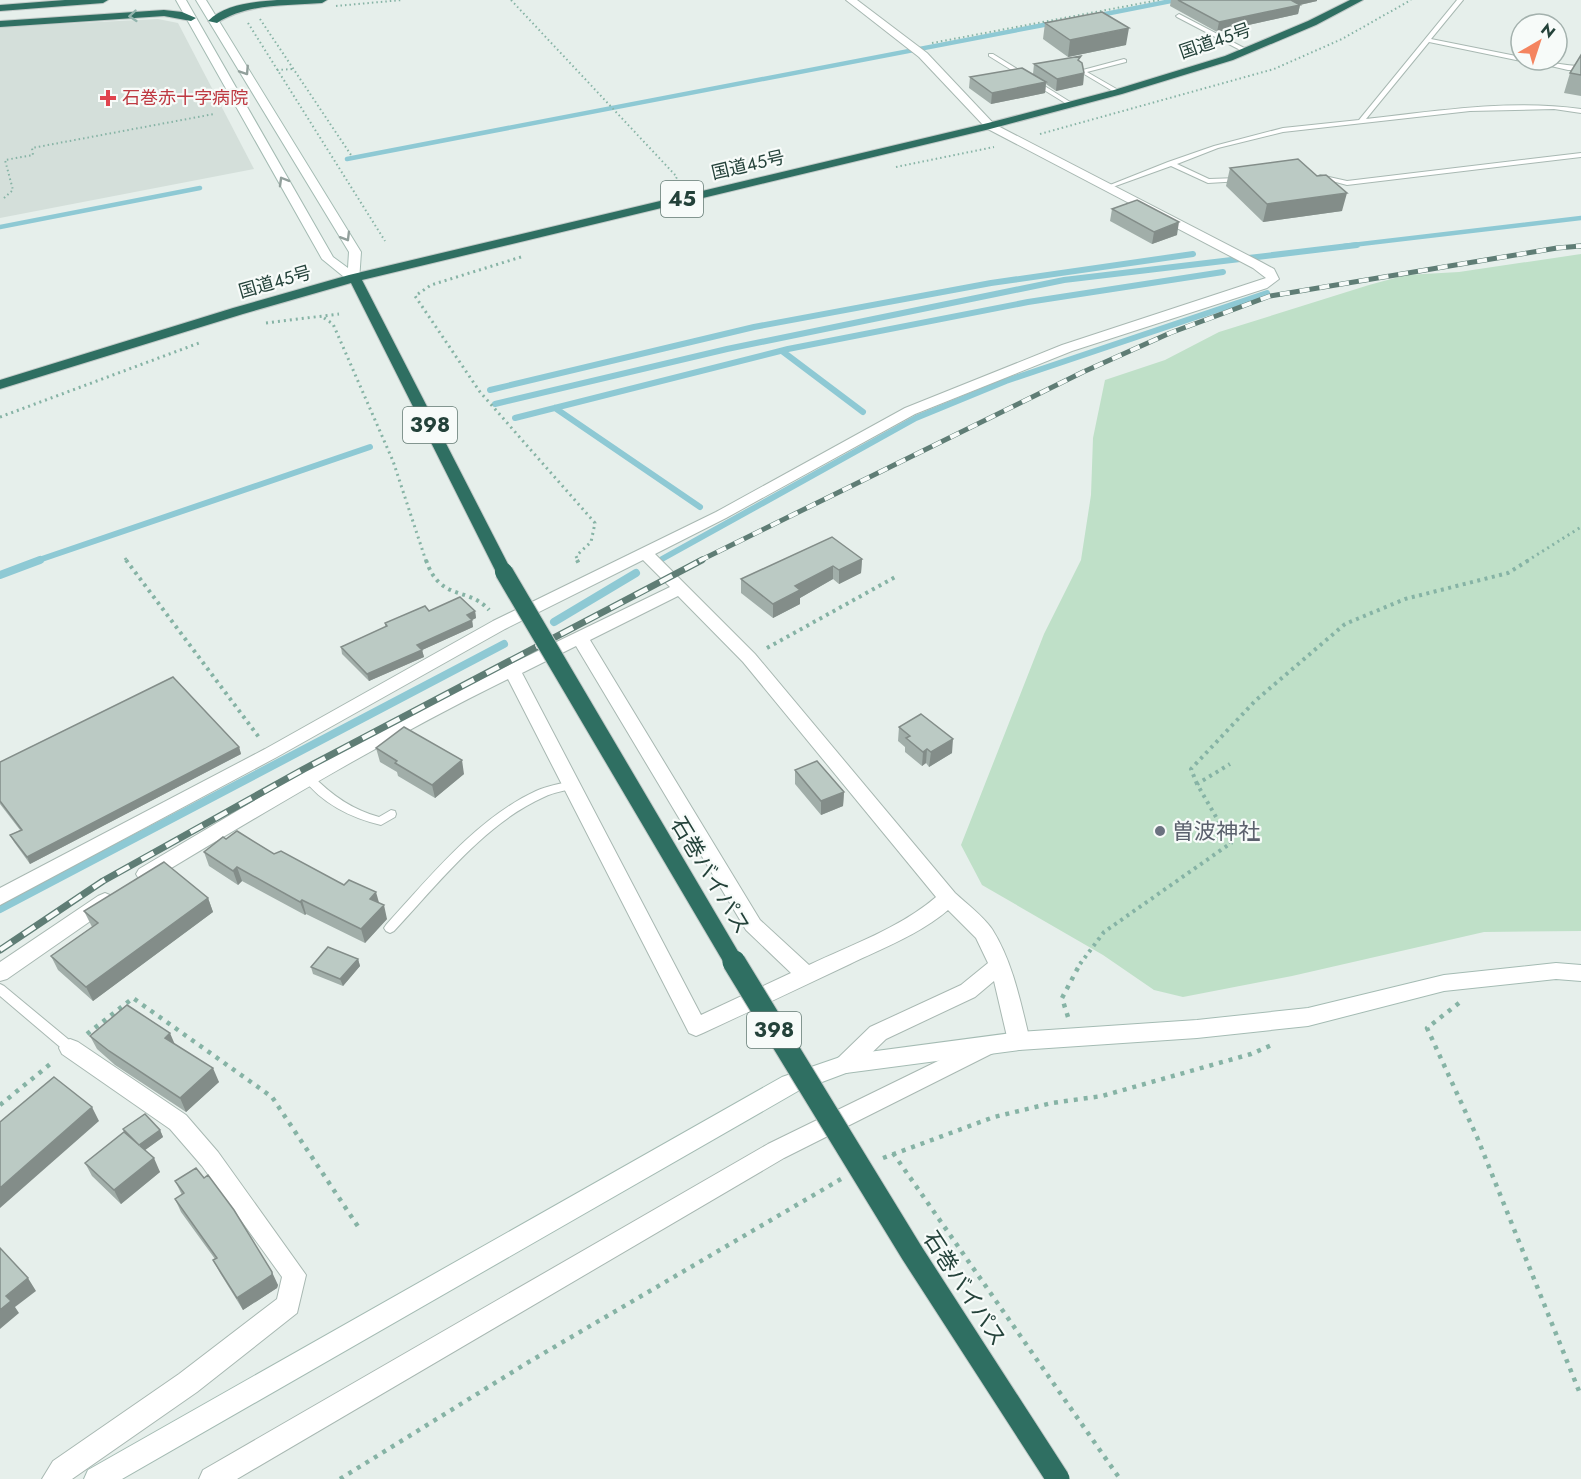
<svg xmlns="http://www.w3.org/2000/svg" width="1581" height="1479" viewBox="0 0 1581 1479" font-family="Jost,'Noto Sans JP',sans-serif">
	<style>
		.built { fill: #d4dfda }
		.green { fill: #bfe0c8 }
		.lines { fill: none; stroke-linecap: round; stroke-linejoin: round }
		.stream-far2 { stroke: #8ec9d4; stroke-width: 4.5 }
		.stream-far1 { stroke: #8ec9d4; stroke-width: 6 }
		.stream { stroke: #8ec9d4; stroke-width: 8 }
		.lane-casing { stroke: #a8b8b2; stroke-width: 2 }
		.street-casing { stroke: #a8b8b2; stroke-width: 2 }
		.secondary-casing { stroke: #a4bbb3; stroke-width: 2 }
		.highway-casing { stroke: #c2cac8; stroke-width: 2 }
		.path-far3 { stroke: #86b3a5; stroke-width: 2; stroke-dasharray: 1.5 3; stroke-linecap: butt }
		.path-far2 { stroke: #86b3a5; stroke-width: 3; stroke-dasharray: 2 4; stroke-linecap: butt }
		.path-far1 { stroke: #86b3a5; stroke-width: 4; stroke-dasharray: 3 4.5; stroke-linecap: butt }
		.path { stroke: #86b3a5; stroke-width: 4.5; stroke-dasharray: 4 6; stroke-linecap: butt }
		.lane { fill: #fff; fill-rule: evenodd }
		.street { fill: #fff; fill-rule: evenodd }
		.secondary { fill: #fff; fill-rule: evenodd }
		.highway { fill: #2f6f62; fill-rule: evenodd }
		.rail-far2-casing { stroke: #5f7d75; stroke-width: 4.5 }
		.rail-far1-casing { stroke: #5f7d75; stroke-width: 5 }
		.rail-casing { stroke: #5f7d75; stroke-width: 7 }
		.rail-far2 { stroke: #f7fbf9; stroke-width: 3; stroke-dasharray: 8; stroke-linecap: butt }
		.rail-far1 { stroke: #f7fbf9; stroke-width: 4; stroke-dasharray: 10; stroke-linecap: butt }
		.rail { stroke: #f7fbf9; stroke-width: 4.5; stroke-dasharray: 14; stroke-linecap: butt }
		.highway-bridge-far1-casing { stroke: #c2cac8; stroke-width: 20; stroke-linecap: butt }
		.highway-bridge-casing { stroke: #c2cac8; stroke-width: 25; stroke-linecap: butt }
		.highway-bridge-far1 { stroke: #2f6f62; stroke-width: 18 }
		.highway-bridge { stroke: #2f6f62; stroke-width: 23 }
		.wall { fill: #a1aea9 }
		.shaded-wall { fill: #838d89 }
		.building { fill: #bbcac4; stroke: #838d89; stroke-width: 1.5 }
		.oneway { stroke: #93b5ae }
		.oneway2 { stroke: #92a09c }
		.health-dot { fill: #e0444e; stroke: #f7fbf9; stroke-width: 2 }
		.worship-dot { fill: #6b7280; stroke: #f7fbf9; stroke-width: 2 }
		.labels { text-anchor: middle; stroke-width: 4.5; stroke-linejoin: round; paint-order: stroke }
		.far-street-label { font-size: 18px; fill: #24423a; stroke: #f7fbf9 }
		.far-health-label { font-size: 18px; fill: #be3a42; stroke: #f7fbf9; text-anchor: start }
		.shield { fill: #f7fbf9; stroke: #637a73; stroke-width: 1.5 }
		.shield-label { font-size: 21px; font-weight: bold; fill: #24423a }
		.worship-label { font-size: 22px; fill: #5b616d; stroke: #f7fbf9; text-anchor: start }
		.street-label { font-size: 22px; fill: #24423a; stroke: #f7fbf9 }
	</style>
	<rect width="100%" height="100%" fill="#e6efeb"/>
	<path class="built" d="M158,19L178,23L254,169L0,218V27Z"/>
	<path class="green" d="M1581,254V931L1484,932L1292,976L1183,997L1154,990L1103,955L982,885L961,845L1044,634L1081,560L1091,495L1093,438L1105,380L1165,360L1219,332L1369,285L1406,275L1459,272Z"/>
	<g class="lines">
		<path class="stream-far2" d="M1095,16L1176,0
			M347,159L1054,23
			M0,227L200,188
			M1344,246L1581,218"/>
		<path class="stream-far1" d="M782,351L863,412
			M490,390L754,327L991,283L1193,254
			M495,404L727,349L1064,280L1357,245
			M555,408L700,507
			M515,418L788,349L1028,302L1223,272
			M662,559L916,418L1006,381L1267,293
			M36,561L370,447"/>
		<path class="stream" d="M0,575L40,560
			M554,622L636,573
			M0,909L504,644"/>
		<defs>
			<path id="lane" d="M1457,0H1463L1431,39L1521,57V60H1523L1521,61L1429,42L1366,119C1437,111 1510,99 1581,109V113L1554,109L1470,111L1283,132L1218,148L1177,164L1209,179L1239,178L1241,179V181L1208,183L1171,166L1110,188L1105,187L1168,162L1214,146L1283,128L1359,120Z
				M1179,14L1248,50L1249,51L1244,52L1177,17L1176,16Z
				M989,54H993L1075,105L1070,106L989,56Z
				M1124,59L1126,60V62L1087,72L1120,91V93H1116L1079,71Z
				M1525,60C1544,60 1562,66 1581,66V70H1568Z
				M1581,153V157L1347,185L1317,177L1320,175L1347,181Z
				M308,774L312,775C331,795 353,810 379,817L391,810L395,811L396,814L395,817L381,825C351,818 321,803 303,778Z
				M571,781L575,782L576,785L575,788C565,791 554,792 544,797C485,823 437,885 394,931L390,933L386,931L384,928L386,925C429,878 477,818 536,791C547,786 559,784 571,781Z
				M0,984L4,986L74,1044L76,1048L74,1052L70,1053L66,1052L0,996Z"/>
			<path id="street" d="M846,0H857L927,53L994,124L1261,262L1274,269L1279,279L1267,288L1072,351L915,414L726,518L655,554L755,654L955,893C967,904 983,916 992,929C1013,962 1021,1004 1030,1041L1027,1047L1019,1050L1011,1047L1008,1041L994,981L975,997L886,1039L854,1070L846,1073L838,1070L835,1064L838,1058L870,1027L961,985L988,963L976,938L948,910C920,934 883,948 850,964C802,987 753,1010 703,1033L696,1036L689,1033L508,679C386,739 270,809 153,879L146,881L139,879L136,874L139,869L301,773L451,693L670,587L643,560L505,629L277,757L0,905V888L265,749L493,621L716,512L905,408L1062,345L1266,278L1253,268L986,128L919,57ZM678,596L743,662L936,897C900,928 851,945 809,965L760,920L590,640ZM576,646L746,930L791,973L701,1015L522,673Z
				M105,893L112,896L115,901L112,906L7,979L0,981V962L98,896Z
				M985,1038L993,1041L996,1047L993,1053L784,1158L237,1479H199L203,1470L768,1144Z
				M70,1039L78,1042L186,1115L218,1152L306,1275L297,1313L197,1392L72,1479H42L53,1461L179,1374L277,1299L282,1277L202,1166L170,1129L62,1054L59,1048L62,1042Z"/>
			<path id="secondary" d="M176,0H186L333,257L348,268L349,252L196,0H206L361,252L359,281H349L322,259Z
				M1556,963L1581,965V981L1556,979L1444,991L1308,1026L1197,1038L1019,1050L846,1073L798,1091L122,1479H84L88,1470L782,1077L846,1055L1019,1032L1197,1020L1308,1008L1444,975Z"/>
			<path id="highway" d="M65,0H108L103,3L0,11V5Z
				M277,0H327L322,3C286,6 248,3 217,23L208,21C225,4 254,2 277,0Z
				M1350,0H1363L1316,25L1233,60L1122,94L990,129L362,280L512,572L510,576H498L496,572L351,283L243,314L0,389V380L233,308L349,275L988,123L1114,90L1225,56L1308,21Z
				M164,10L182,12L196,18L191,21L164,16L0,27V21Z"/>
		</defs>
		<use href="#lane" class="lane-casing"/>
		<use href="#street" class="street-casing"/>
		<use href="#secondary" class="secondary-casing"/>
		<use href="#highway" class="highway-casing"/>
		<path class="path-far3" d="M511,0L677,177L673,184
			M336,6L402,0
			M260,19L351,155
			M248,23L385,241
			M932,43L1159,0
			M277,70L293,69
			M1040,134L1274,69L1342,39L1411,0
			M896,167L994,147
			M4,198L13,190L5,160L33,155L32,148L214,114"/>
		<path class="path-far2" d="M521,257L431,285L415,296L480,392L595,523L591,542L576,556L578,561
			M324,318L333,324L393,461L426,561
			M266,323L339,314
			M0,417L199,343
			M125,558L127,561
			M1527,561L1581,527"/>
		<path class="path-far1" d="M126,560L261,740
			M426,560C440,602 468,586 489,610
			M577,560L579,564
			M767,648L897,576
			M1197,784L1191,769L1255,701L1345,624L1405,599L1508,573L1529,560
			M1080,964L1104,932L1231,843L1197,784L1230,764"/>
		<path class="path" d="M1459,1003L1427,1028L1477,1137L1581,1396
			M1068,1017L1062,998L1081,962
			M87,1034L133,998L272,1097L361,1231
			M0,1105L54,1061
			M893,1153L1120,1479
			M883,1158L994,1117L1052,1103L1102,1096L1251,1054L1274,1044
			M340,1479L527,1363L841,1179"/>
		<use href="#lane" class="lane"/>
		<use href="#street" class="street"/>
		<use href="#secondary" class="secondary"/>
		<use href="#highway" class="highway"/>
		<defs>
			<path id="rail-far2" d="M1576,246H1581"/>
			<path id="rail-far1" d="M699,561L1083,372L1170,333L1270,296L1557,248L1581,246"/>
			<path id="rail" d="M0,950L103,881L304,769L702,560"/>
		</defs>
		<use href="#rail-far2" class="rail-far2-casing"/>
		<use href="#rail-far1" class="rail-far1-casing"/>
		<use href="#rail" class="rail-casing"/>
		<use href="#rail-far2" class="rail-far2"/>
		<use href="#rail-far1" class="rail-far1"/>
		<use href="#rail" class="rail"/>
		<defs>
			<path id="highway-bridge-far1" d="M504,572L735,964"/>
			<path id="highway-bridge" d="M734,962L912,1253L1058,1479"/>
		</defs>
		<use href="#highway-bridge-far1" class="highway-bridge-far1-casing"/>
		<use href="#highway-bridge" class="highway-bridge-casing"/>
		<use href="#highway-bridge-far1" class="highway-bridge-far1"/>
		<use href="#highway-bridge" class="highway-bridge"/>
	</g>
	<path class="wall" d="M1171,0H1317V1L1300,5L1298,14L1217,32L1170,6Z
		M1045,23L1126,45L1068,57L1043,39Z
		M1581,55V96L1564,93L1570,73Z
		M1080,61L1084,73L1083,85L1056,91L1046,84L1045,93L991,104L969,88L970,77L1033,74L1034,64Z
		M1230,168L1342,211L1263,222L1226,186Z
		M1112,209L1177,235L1152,244L1110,221Z
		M862,559L861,573L839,584L833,579L800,598V604L773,618L741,593V579Z
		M429,611H475L476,618L472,620L473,627L422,650L424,657L369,681L342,654L341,647L385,627V623Z
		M899,727L952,753L929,767L926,763L922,766L905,752V747L898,741Z
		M239,747L241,754L30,864L14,842L10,835L20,830L0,804V762Z
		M376,748L464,774L435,798L398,776L397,772L380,762Z
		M795,770L844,792L843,806L821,815L795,784Z
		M226,839L274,854L387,919L365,943L306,914L305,915L242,881L238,885L209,866L204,852Z
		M208,898L213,912L93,1001L58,970L51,956L92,927L84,911Z
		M358,959L360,966L343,986L313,974L311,967Z
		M90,1036L175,1044L219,1082L186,1112L115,1065L97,1049Z
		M123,1129L160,1130L163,1137L145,1150L160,1172L121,1204L92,1176L85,1163L124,1132Z
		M175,1181L278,1285L277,1288L243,1310L220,1273L213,1260L215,1259L181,1212L175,1199L182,1195Z"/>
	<path class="shaded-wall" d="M1288,0H1317V1L1286,8Z
		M1300,5L1298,14L1217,32L1219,22Z
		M1129,28L1126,45L1068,57L1070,40Z
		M1084,73L1083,85L1056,91L1057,79Z
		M1046,82L1045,93L991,104L992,93Z
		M1347,193L1342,211L1263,222L1267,204Z
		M1179,222L1177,235L1152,244L1154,232Z
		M862,559L861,573L839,584V570Z
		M833,566V579L800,598V604L773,618V604L795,586Z
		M475,611L476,618L472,620L473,627L420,651L422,650L424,657L369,681L367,674L467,615Z
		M953,739L952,753L929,767L931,752Z
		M239,747L241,754L30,864L27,857Z
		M927,749L926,763L922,766L923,752Z
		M462,760L464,774L435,798L432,785Z
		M844,792L843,806L821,815V801Z
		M237,867L242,881L238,885L233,871Z
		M376,892L380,906L370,899Z
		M208,898L213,912L93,1001L86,987Z
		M302,900L306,914L305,915L300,902Z
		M384,905L387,919L365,943L361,929Z
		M358,959L360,966L343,986L340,979Z
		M170,1033L176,1047L165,1038Z
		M213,1068L219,1082L186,1112L180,1098Z
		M92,1107L99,1121L0,1208V1188Z
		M160,1130L163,1137L141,1153L138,1146Z
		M154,1158L160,1172L121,1204L114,1190Z
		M272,1272L278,1285L277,1288L243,1310L237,1298Z
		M28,1278L36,1291L15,1307L19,1313L0,1329V1310L6,1296Z"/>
	<path class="building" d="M1178,0H1291L1300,5L1219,22Z
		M1102,12L1129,28L1070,40L1045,23Z
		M1581,55V75L1570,73Z
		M1081,56L1078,60L1082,63L1084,73L1057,79L1034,64Z
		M1022,68L1046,82L992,93L970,77Z
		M1298,159L1317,176L1326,175L1347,193L1267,204L1230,168Z
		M1137,200L1179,222L1154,232L1112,209Z
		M832,537L862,559L839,570L833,566L795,586L800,590L773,604L741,579Z
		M460,597L475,611L467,615L472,620L417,645L422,650L367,674L341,647L387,626L385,623L425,606L429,611Z
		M173,677L239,747L27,857L10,835L22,830L0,801V762Z
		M921,714L953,739L931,752L927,749L923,752L906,738L910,736L899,727Z
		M404,727L462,760L432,785L395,763L397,761L376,748Z
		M817,761L844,792L821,801L795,770Z
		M237,831L274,854L281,851L344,885L349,880L376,892L370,899L384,905L361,929L302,900L300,902L237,867L233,871L204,852L223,837L226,839Z
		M164,862L208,898L86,987L51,956L98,923L84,911Z
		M328,947L358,959L340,979L311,967Z
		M127,1005L170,1033L165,1038L213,1068L180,1098L109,1051L90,1036Z
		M54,1077L92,1107L0,1188V1122Z
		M145,1114L160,1130L139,1145L123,1129Z
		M124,1132L154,1158L114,1190L85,1163Z
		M196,1168L204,1178L208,1175L234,1210L272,1272V1275L237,1298L213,1260L217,1258L175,1199L184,1193L175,1181Z
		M0,1248L28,1278L6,1296L11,1301L0,1310Z"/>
	<defs><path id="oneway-chevron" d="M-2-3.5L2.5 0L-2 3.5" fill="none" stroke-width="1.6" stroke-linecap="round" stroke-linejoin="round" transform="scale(1.5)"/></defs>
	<use class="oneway" href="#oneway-chevron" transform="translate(133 16) rotate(175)"/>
	<g class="oneway2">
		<use href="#oneway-chevron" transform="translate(245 71) rotate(57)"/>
		<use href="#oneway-chevron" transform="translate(283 181) rotate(-120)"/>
		<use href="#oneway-chevron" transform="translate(346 237) rotate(59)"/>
	</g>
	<path class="health-dot" d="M105 89h6v6h6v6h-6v6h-6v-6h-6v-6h6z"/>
	<circle class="worship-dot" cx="1160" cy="831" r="6"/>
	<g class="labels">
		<g class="far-street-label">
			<text transform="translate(1215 41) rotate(-19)" y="6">国道45号</text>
			<text transform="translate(748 165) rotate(-13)" y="6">国道45号</text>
			<text transform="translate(275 282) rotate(-16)" y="6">国道45号</text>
		</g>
		<g class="far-health-label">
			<text x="122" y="104">石巻赤十字病院</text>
		</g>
		<g class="shield">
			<rect x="661" y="181" width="42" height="36" rx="4.5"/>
			<rect x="403" y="407" width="54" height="36" rx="4.5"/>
			<rect x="747" y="1012" width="54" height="36" rx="4.5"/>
		</g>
		<g class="shield-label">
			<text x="682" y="206">45</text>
			<text x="430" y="432">398</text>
			<text x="774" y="1037">398</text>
		</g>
		<g class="worship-label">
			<text x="1172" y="839">曽波神社</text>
		</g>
		<g class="street-label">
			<text transform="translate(711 875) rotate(59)" y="8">石巻バイパス</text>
			<text transform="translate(965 1288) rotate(57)" y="8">石巻バイパス</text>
		</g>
	</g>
	<g transform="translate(1539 42) rotate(39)"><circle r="28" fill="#f7fbf9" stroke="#a3b1ad" stroke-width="1.5"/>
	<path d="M0-4.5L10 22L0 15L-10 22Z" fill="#f4845f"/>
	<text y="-9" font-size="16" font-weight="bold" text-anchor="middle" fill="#24423a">N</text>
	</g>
</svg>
